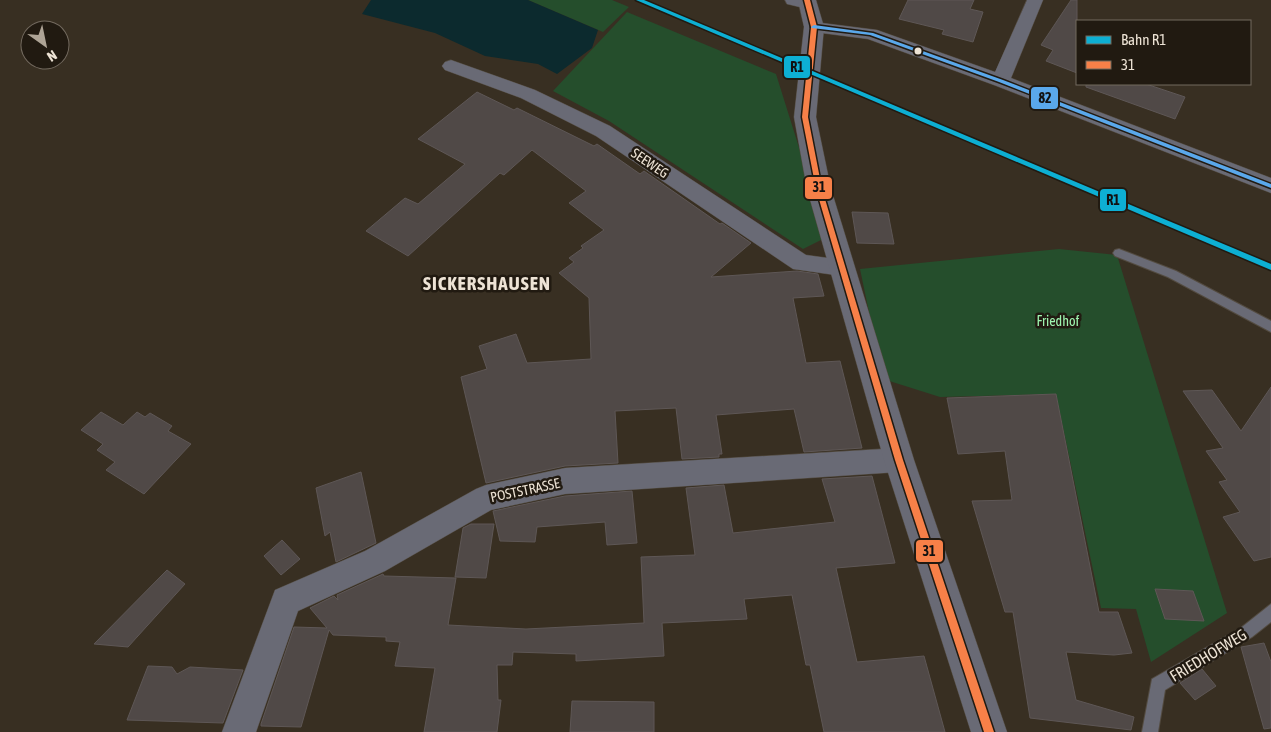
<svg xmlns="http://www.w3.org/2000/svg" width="1271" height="732" viewBox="0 0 1271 732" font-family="'Asap Condensed',sans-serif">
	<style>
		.green { fill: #254e2c }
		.water { fill: #0c2a2e }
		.building { fill: #504947; stroke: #5e5756 }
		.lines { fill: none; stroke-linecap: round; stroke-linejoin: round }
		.service-casing { stroke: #534b40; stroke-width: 2 }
		.minor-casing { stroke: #534b40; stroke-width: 1 }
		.tertiary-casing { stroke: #534b40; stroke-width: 1 }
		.service { fill: #696a75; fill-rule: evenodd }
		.minor { fill: #696a75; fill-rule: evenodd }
		.tertiary { fill: #696a75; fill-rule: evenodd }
		.bus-1-casing { stroke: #211a11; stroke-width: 3 }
		.bus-2-casing { stroke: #211a11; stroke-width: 3 }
		.bus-1 { fill: #f78048; fill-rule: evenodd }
		.bus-2 { fill: #5aa8eb; fill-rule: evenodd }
		.rail-1-casing { stroke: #211a11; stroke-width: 3 }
		.rail-1 { fill: #0dafd3; fill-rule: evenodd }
		.bus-dot { fill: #ede3d5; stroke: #211a11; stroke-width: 2 }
		.labels { text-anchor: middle; stroke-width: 5; stroke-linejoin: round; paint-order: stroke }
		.street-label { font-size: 14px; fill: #ede3d5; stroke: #211a11 }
		.park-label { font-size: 14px; fill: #9ef5b0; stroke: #211a11 }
		.near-street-label { font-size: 16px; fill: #ede3d5; stroke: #211a11 }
		.district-label { font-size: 19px; font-weight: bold; letter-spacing: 1px; fill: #ede3d5; stroke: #211a11 }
		.line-badge { stroke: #211a11; stroke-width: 2 }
		.pale-badge-label { font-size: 14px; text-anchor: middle; font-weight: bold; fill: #111 }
	</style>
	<rect width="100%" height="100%" fill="#382f22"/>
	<path class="green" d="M528,0H612L629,7L603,32Z
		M627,12L776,74L827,237L803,249L609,121L553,91Z
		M1059,249L1117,255L1227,613L1151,662L1136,609L1101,608L1056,394L940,397L883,379L860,269Z"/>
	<path class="water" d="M371,0H528L598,30L592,48L557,74L538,64L485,56L435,33L362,14Z"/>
	<path class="building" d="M908,0H974L970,9L983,12L973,42L942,34L944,30L899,19Z
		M1071,0H1077V73L1046,61L1053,50L1041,45Z
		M1086,84H1146L1185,97L1175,119L1086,87Z
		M477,92L514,110L517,108L594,146L597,144L640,174L644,171L720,224L722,223L751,243L711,277L797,271L818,274L824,296L793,298L806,363L840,361L862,448L804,452L794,409L716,415L722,454H719V457L682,459L676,408L615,411L618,463L565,466L486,483L461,377L487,369L479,346L516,334L527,363L591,359L589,298L559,273L574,262L569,258L583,248L581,246L604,230L569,203L586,191L532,150L504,175L500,173L408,256L366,231L405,198L418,204L465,164L418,139Z
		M852,212L888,213L894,244L857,243Z
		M1271,387V557L1254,561L1223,517L1240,512L1219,482L1227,480L1206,451L1223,448L1183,391L1212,390L1241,431Z
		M1056,394L1099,612H1118L1132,653L1114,655L1066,652L1076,700L1134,717L1131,730L1030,718L1013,612H1005L972,501L1012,500L1005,451L958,454L947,398Z
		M101,412L123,425L137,412L145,417L150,413L172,426L168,431L191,444L144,494L106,470L115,462L97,450L103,444L81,430Z
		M361,472L376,543L336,562L330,532L325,536L316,488Z
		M872,476L895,563L836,568L857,662L924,656L945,732H824L810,665H806L792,595L744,599L747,619L662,623L664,656L576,661V654L513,652L512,665H497L498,700H501L497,732H424L435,668L395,666L400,642L386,641V637L333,635L329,630L301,727L261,726V724L294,627L327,628L310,608L334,596L338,600L337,595L383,574L384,576L456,578L448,625L526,629L644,623L641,557L695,555L686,488L724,485L733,533L835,522L822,479Z
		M632,491L637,543L607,545L605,522L537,527L535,542L500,541L493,511L565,496Z
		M471,524H494L486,578L455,577L463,528Z
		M282,540L300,559L281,575L264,556Z
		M167,570L185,584L128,647L94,644Z
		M1155,589L1193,591L1204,621L1165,619Z
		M1264,643L1271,662V728L1264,729L1241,647Z
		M148,666L172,667L177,674L190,667L243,670L223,723L127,720Z
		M1202,669L1216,686L1195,700L1180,683Z
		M572,701L654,702V732H570Z"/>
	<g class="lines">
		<defs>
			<path id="service" d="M1119,249L1176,271L1271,321V332L1168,277L1115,256L1113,253L1115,250Z
				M1271,604V622L1252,637L1165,690L1158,732H1142L1152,679L1242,627Z"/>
			<path id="minor" d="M785,0H812L816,4L814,8L808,9L787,4Z
				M1027,0H1043L1011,78L1271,178V193L994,85L868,39L814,32L808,31L805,27L808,23L814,22L877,30L995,72Z
				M451,60L535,90L610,126L806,255L850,261L853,267L850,273L842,276L793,269L596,136L521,98L445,70L442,66L445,62Z
				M899,448L909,451L913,460L909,469L899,472L565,494L491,510L385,571L298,611L256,732H222L275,590L365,551L476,489L486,485L565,468Z"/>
			<path id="tertiary" d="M798,0H816L824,27L816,117L831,189L914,460L1007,732H971L884,460L807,189L794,117L804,27Z"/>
		</defs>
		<use href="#service" class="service-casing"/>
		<use href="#minor" class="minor-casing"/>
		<use href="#tertiary" class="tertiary-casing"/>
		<use href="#service" class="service"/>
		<use href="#minor" class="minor"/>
		<use href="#tertiary" class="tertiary"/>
		<defs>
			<path id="bus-1" d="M804,0H810L817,27L808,117L822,189L903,460L994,732H984L895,460L816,189L802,117L811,27Z"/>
			<path id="bus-2" d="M814,25L873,33L1003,80L1271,184V188L999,82L870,35L812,28L811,27Z"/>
		</defs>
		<use href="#bus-1" class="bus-1-casing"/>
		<use href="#bus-2" class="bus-2-casing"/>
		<use href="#bus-1" class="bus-1"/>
		<use href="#bus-2" class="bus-2"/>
		<defs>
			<path id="rail-1" d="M636,0H644L1271,264V270Z"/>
		</defs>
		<use href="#rail-1" class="rail-1-casing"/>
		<use href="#rail-1" class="rail-1"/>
	</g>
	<circle class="bus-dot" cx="918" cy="51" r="4.5"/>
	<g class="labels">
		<g class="street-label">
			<text transform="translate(650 163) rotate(34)" y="5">SEEWEG</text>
			<text transform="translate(525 490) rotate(-12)" y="5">POSTSTRASSE</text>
		</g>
		<g class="park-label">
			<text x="1058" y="326">Friedhof</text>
		</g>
		<g class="near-street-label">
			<text transform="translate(1208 655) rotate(-31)" y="6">FRIEDHOFWEG</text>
		</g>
		<g class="district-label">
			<text x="487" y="290">SICKERSHAUSEN</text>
		</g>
	</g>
	<g class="line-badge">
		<rect x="783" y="55" width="28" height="24" rx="5" fill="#0dafd3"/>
		<rect x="1030" y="86" width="29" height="24" rx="5" fill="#5aa8eb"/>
		<rect x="804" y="176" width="29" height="24" rx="5" fill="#f78048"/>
		<rect x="1099" y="188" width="28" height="24" rx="5" fill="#0dafd3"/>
		<rect x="915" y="539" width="29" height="24" rx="5" fill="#f78048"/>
	</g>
	<g class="pale-badge-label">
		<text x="797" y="72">R1</text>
		<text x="1045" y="103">82</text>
		<text x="819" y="192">31</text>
		<text x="1113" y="205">R1</text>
		<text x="929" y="556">31</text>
	</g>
	<rect x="1076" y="20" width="175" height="65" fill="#211a11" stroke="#736a5f"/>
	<rect x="1086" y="36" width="25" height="8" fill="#0dafd3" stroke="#736a5f"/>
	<text x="1121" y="45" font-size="15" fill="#ede3d5">Bahn R1</text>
	<rect x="1086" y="61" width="25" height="8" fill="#f78048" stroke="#736a5f"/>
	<text x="1121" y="70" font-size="15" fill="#ede3d5">31</text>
	<g transform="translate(45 45) rotate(147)"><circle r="24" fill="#211a11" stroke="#736a5f"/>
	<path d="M0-4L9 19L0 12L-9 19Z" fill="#aea496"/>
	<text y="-8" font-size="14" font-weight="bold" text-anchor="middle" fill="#ede3d5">N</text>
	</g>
</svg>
